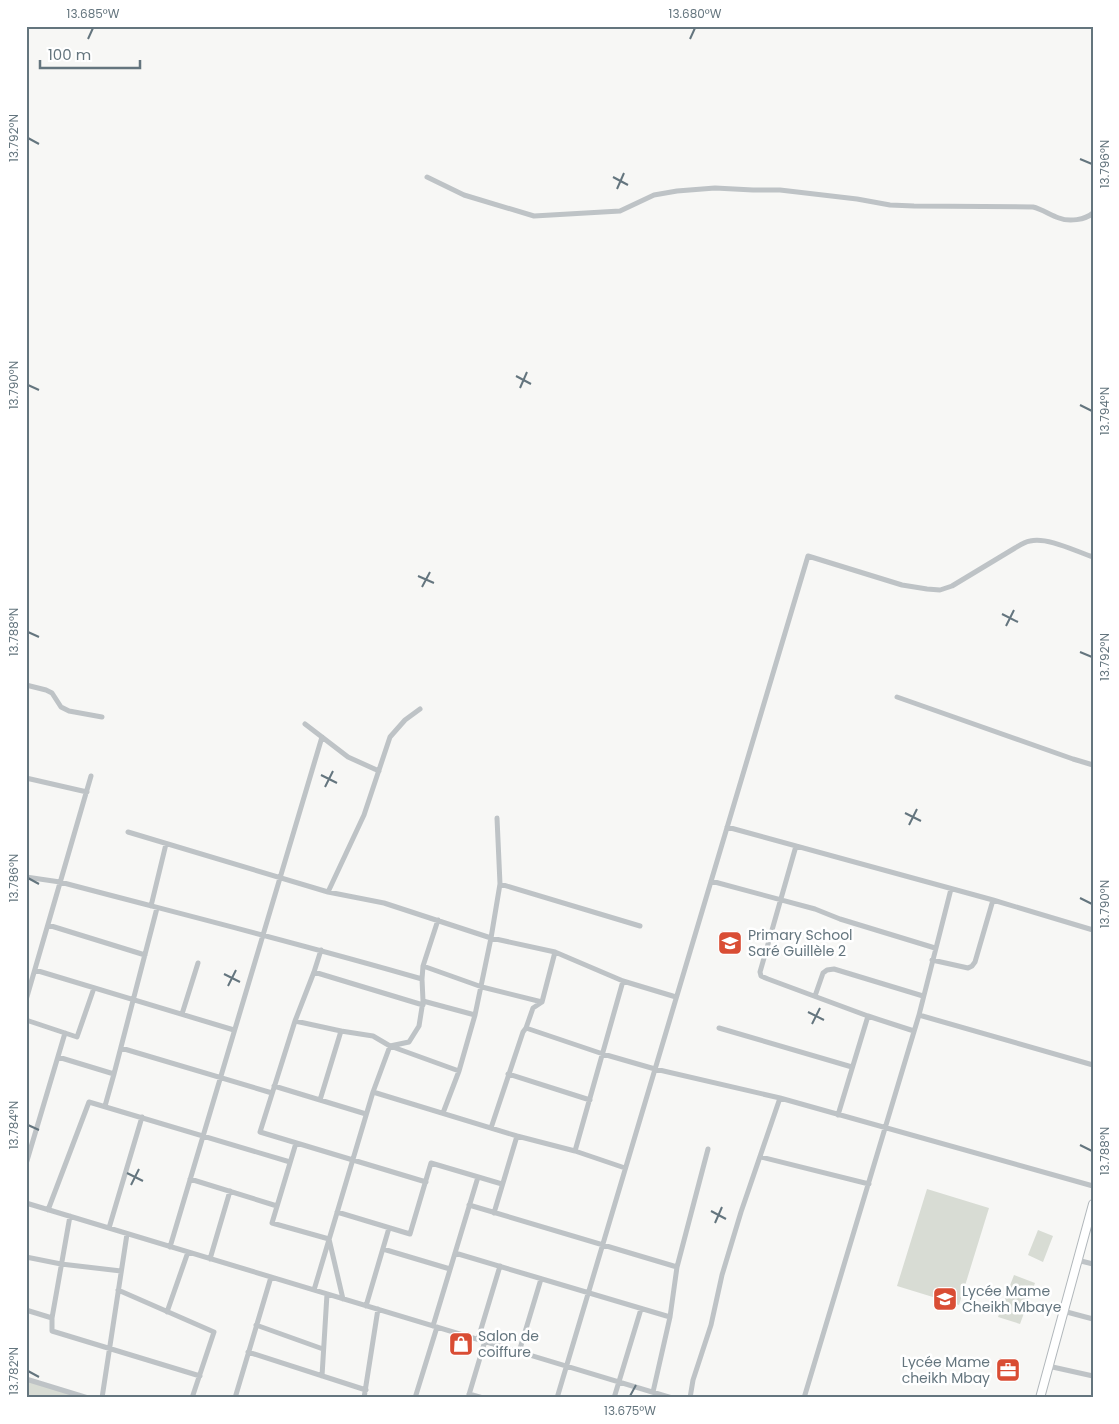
<svg xmlns="http://www.w3.org/2000/svg" width="1119" height="1424" viewBox="0 0 1119 1424" font-family="Poppins,sans-serif">
	<style>
		.green { fill: #d8dcd4 }
		.lines { fill: none; stroke-linecap: round; stroke-linejoin: round }
		.secondary-casing { stroke: #b1b7bb; stroke-width: 10 }
		.minor { stroke: #bec3c6; stroke-width: 5 }
		.secondary { stroke: #fff; stroke-width: 8 }
		.ticks { fill: none; stroke: #64757e; stroke-width: 2 }
		.labels { text-anchor: middle; stroke-width: 5; stroke-linejoin: round; paint-order: stroke }
		.poi-label { font-size: 14px; fill: #64757e; stroke: #fff; text-anchor: start }
		.neatline { fill: none; stroke: #64757e; stroke-width: 2 }
		.ticks-label { font-size: 12px; text-anchor: middle; fill: #64757e }
	</style>
	<rect width="100%" height="100%" fill="#f7f7f5"/>
	<path class="green" d="M927,1189L989,1208L959,1305L897,1286Z
		M1038,1230L1053,1236L1043,1262L1028,1255Z
		M1014,1275L1035,1283L1020,1324L998,1317Z
		M26,1379L88,1398H26Z"/>
	<g class="lines">
		<defs>
			<path id="secondary" d="M1040,1398L1093,1204"/>
		</defs>
		<use href="#secondary" class="secondary-casing"/>
		<path class="minor" d="M427,177L464,195L534,216L620,211L654,195L677,191L715,188L753,190H780L857,199L890,205L914,206L1033,207C1042,209 1050,215 1059,218C1069,222 1085,220 1093,213
			M26,685L46,690L52,693L61,707L69,711L102,717
			M897,697L1073,759L1093,765
			M305,724L348,757L379,771
			M26,778L87,792
			M727,827L993,900L1093,930
			M128,832L328,892L384,903L491,938L555,952L623,981L676,997
			M796,846L760,972L761,976L768,979L868,1016L914,1031
			M26,877L60,882C181,914 302,944 422,979
			M711,881L815,909L840,919L935,948
			M500,884L640,926
			M328,892L364,815L390,737L405,720L420,709
			M151,906L166,844
			M48,925L145,955
			M321,950L314,972L295,1021L260,1132L426,1182
			M932,960L968,968L972,966L975,962L993,900
			M423,966L482,987L542,1002
			M35,970L234,1030
			M314,972L423,1005
			M815,996L823,973L827,970L834,969L923,996
			M26,1000L91,776
			M423,1001L475,1015
			M182,1014L198,963
			M919,1015L1093,1065
			M26,1020L77,1037L94,988
			M295,1021L341,1031L373,1036L390,1046L459,1071
			M526,1028L533,1008L542,1002L555,952
			M719,1028L852,1067
			M121,1048L272,1093
			M58,1057L114,1074
			M508,1074L590,1100
			M274,1086L366,1114
			M373,1092L517,1136L575,1151L625,1168
			M320,1100L341,1031
			M105,1106L114,1074L157,908
			M443,1113L459,1071L475,1015L491,938L500,884L497,818
			M838,1115L868,1016
			M491,1128L523,1032L526,1028L603,1054L655,1069L780,1098L1093,1186
			M296,1143L272,1223L329,1239L343,1299
			M575,1151L623,981
			M761,1157L869,1184
			M26,1164L65,1033
			M190,1179L277,1206
			M26,1203L672,1398
			M469,1205L677,1267
			M48,1210L89,1102L290,1162
			M337,1212L410,1234L431,1163L502,1184
			M494,1213L517,1136
			M70,1216L52,1318V1331L200,1376
			M109,1228L142,1117
			M170,1247L322,737
			M383,1249L450,1269
			M455,1253L670,1317
			M26,1257L61,1264L121,1271
			M210,1259L230,1191
			M1077,1260L1093,1264
			M118,1290L214,1332L192,1398
			M314,1290L373,1092L390,1046L409,1042L419,1026L423,1001L422,979L423,966L438,920
			M366,1306L389,1228
			M26,1310L52,1318
			M1063,1311L1093,1319
			M167,1312L188,1252
			M256,1325L323,1349
			M433,1326L478,1177
			M478,1339L500,1266
			M248,1352L366,1390
			M519,1352L541,1279
			M1048,1366L1093,1376
			M322,1376L327,1294
			M26,1379L88,1398
			M653,1392L670,1317L677,1267L708,1149
			M469,1394L483,1398
			M102,1398L127,1234
			M235,1398L271,1277
			M364,1398L378,1309
			M415,1398L437,1327
			M468,1398L485,1341
			M557,1398L808,556L902,585L927,589L940,590L952,586L1015,548C1020,545 1024,542 1030,541C1048,537 1075,551 1093,557
			M614,1398L641,1309
			M690,1398L693,1380L711,1325L722,1275L741,1212L780,1098
			M804,1398L919,1015L951,889"/>
		<use href="#secondary" class="secondary"/>
	</g>
	<path class="ticks" d="M88,39L93,28M690,39L695,28M28,138L39,144M1080,159L1092,164M613,177L628,185M617,189L624,173M516,376L531,384M28,385L39,390M520,388L527,372M1080,405L1092,411M418,576L434,583M422,587L430,572M1002,614L1018,622M1006,626L1014,610M28,632L39,637M1080,652L1092,657M321,775L337,783M325,787L333,771M905,813L921,821M909,825L917,809M28,878L39,884M1080,898L1092,904M224,974L240,982M228,986L236,970M808,1012L824,1020M812,1024L820,1008M28,1125L39,1130M1080,1145L1092,1151M127,1173L143,1181M131,1185L139,1169M711,1211L726,1219M715,1223L722,1207M28,1371L39,1377M630,1396L636,1385"/>
	<defs>
		<symbol id="school-square" viewBox="-11 -11 22 22"><rect x="-9" y="-9" width="18" height="18" rx="4" fill="#d94d34" stroke="#fff"/><path d="M0-5L7-2L0 1L-7-2ZM-4 1L0 2.5L4 1V4Q0 6-4 4Z" fill="#fff"/></symbol>
		<symbol id="shop-square" viewBox="-11 -11 22 22"><rect x="-9" y="-9" width="18" height="18" rx="4" fill="#d94d34" stroke="#fff"/><path d="M-5-2.5h2.3a2.7 3.5 0 0 1 5.4 0H5L5.5 6h-11ZM-1.5-2.5h3a1.5 2.3 0 0 0-3 0Z" fill="#fff"/></symbol>
		<symbol id="office-square" viewBox="-11 -11 22 22"><rect x="-9" y="-9" width="18" height="18" rx="4" fill="#d94d34" stroke="#fff"/><path d="M-6-3h4V-5.5h4V-3h4V5H-6ZM-1-4.5V-3h2v-1.5ZM-6 0V1H6V0Z" fill="#fff"/></symbol>
	</defs>
	<g fill-rule="evenodd">
		<use href="#school-square" x="716" y="929" width="28" height="28"/>
		<use href="#school-square" x="931" y="1285" width="28" height="28"/>
		<use href="#shop-square" x="447" y="1330" width="28" height="28"/>
		<use href="#office-square" x="994" y="1356" width="28" height="28"/>
	</g>
	<g class="labels">
		<g class="poi-label">
			<text x="748" y="940">Primary School<tspan x="748" dy="16">Saré Guillèle 2</tspan></text>
			<text x="962" y="1296">Lycée Mame<tspan x="962" dy="16">Cheikh Mbaye</tspan></text>
			<text x="478" y="1341">Salon de<tspan x="478" dy="16">coiffure</tspan></text>
			<text x="990" y="1367" text-anchor="end">Lycée Mame<tspan x="990" dy="16">cheikh Mbay</tspan></text>
		</g>
	</g>
	<rect width="1119" height="1424" fill="none" stroke="#ffffff" stroke-width="55"/>
	<path d="M40 60v8h100v-8" fill="none" stroke="#64757e" stroke-width="2.5"/>
	<text x="48" y="60" font-size="15" fill="#64757e" stroke="#ffffff" stroke-width="4" paint-order="stroke">100 m</text>
	<rect x="28" y="28" width="1064" height="1368" class="neatline"/>
	<g class="ticks-label">
		<text x="93" y="18">13.685°W</text>
		<text x="695" y="18">13.680°W</text>
		<text transform="translate(14 138) rotate(-90)" y="4">13.792°N</text>
		<text transform="translate(1105 164) rotate(-90)" y="4">13.796°N</text>
		<text transform="translate(14 385) rotate(-90)" y="4">13.790°N</text>
		<text transform="translate(1105 411) rotate(-90)" y="4">13.794°N</text>
		<text transform="translate(14 632) rotate(-90)" y="4">13.788°N</text>
		<text transform="translate(1105 657) rotate(-90)" y="4">13.792°N</text>
		<text transform="translate(14 878) rotate(-90)" y="4">13.786°N</text>
		<text transform="translate(1105 904) rotate(-90)" y="4">13.790°N</text>
		<text transform="translate(14 1125) rotate(-90)" y="4">13.784°N</text>
		<text transform="translate(1105 1151) rotate(-90)" y="4">13.788°N</text>
		<text transform="translate(14 1371) rotate(-90)" y="4">13.782°N</text>
		<text x="630" y="1415">13.675°W</text>
	</g>
</svg>
